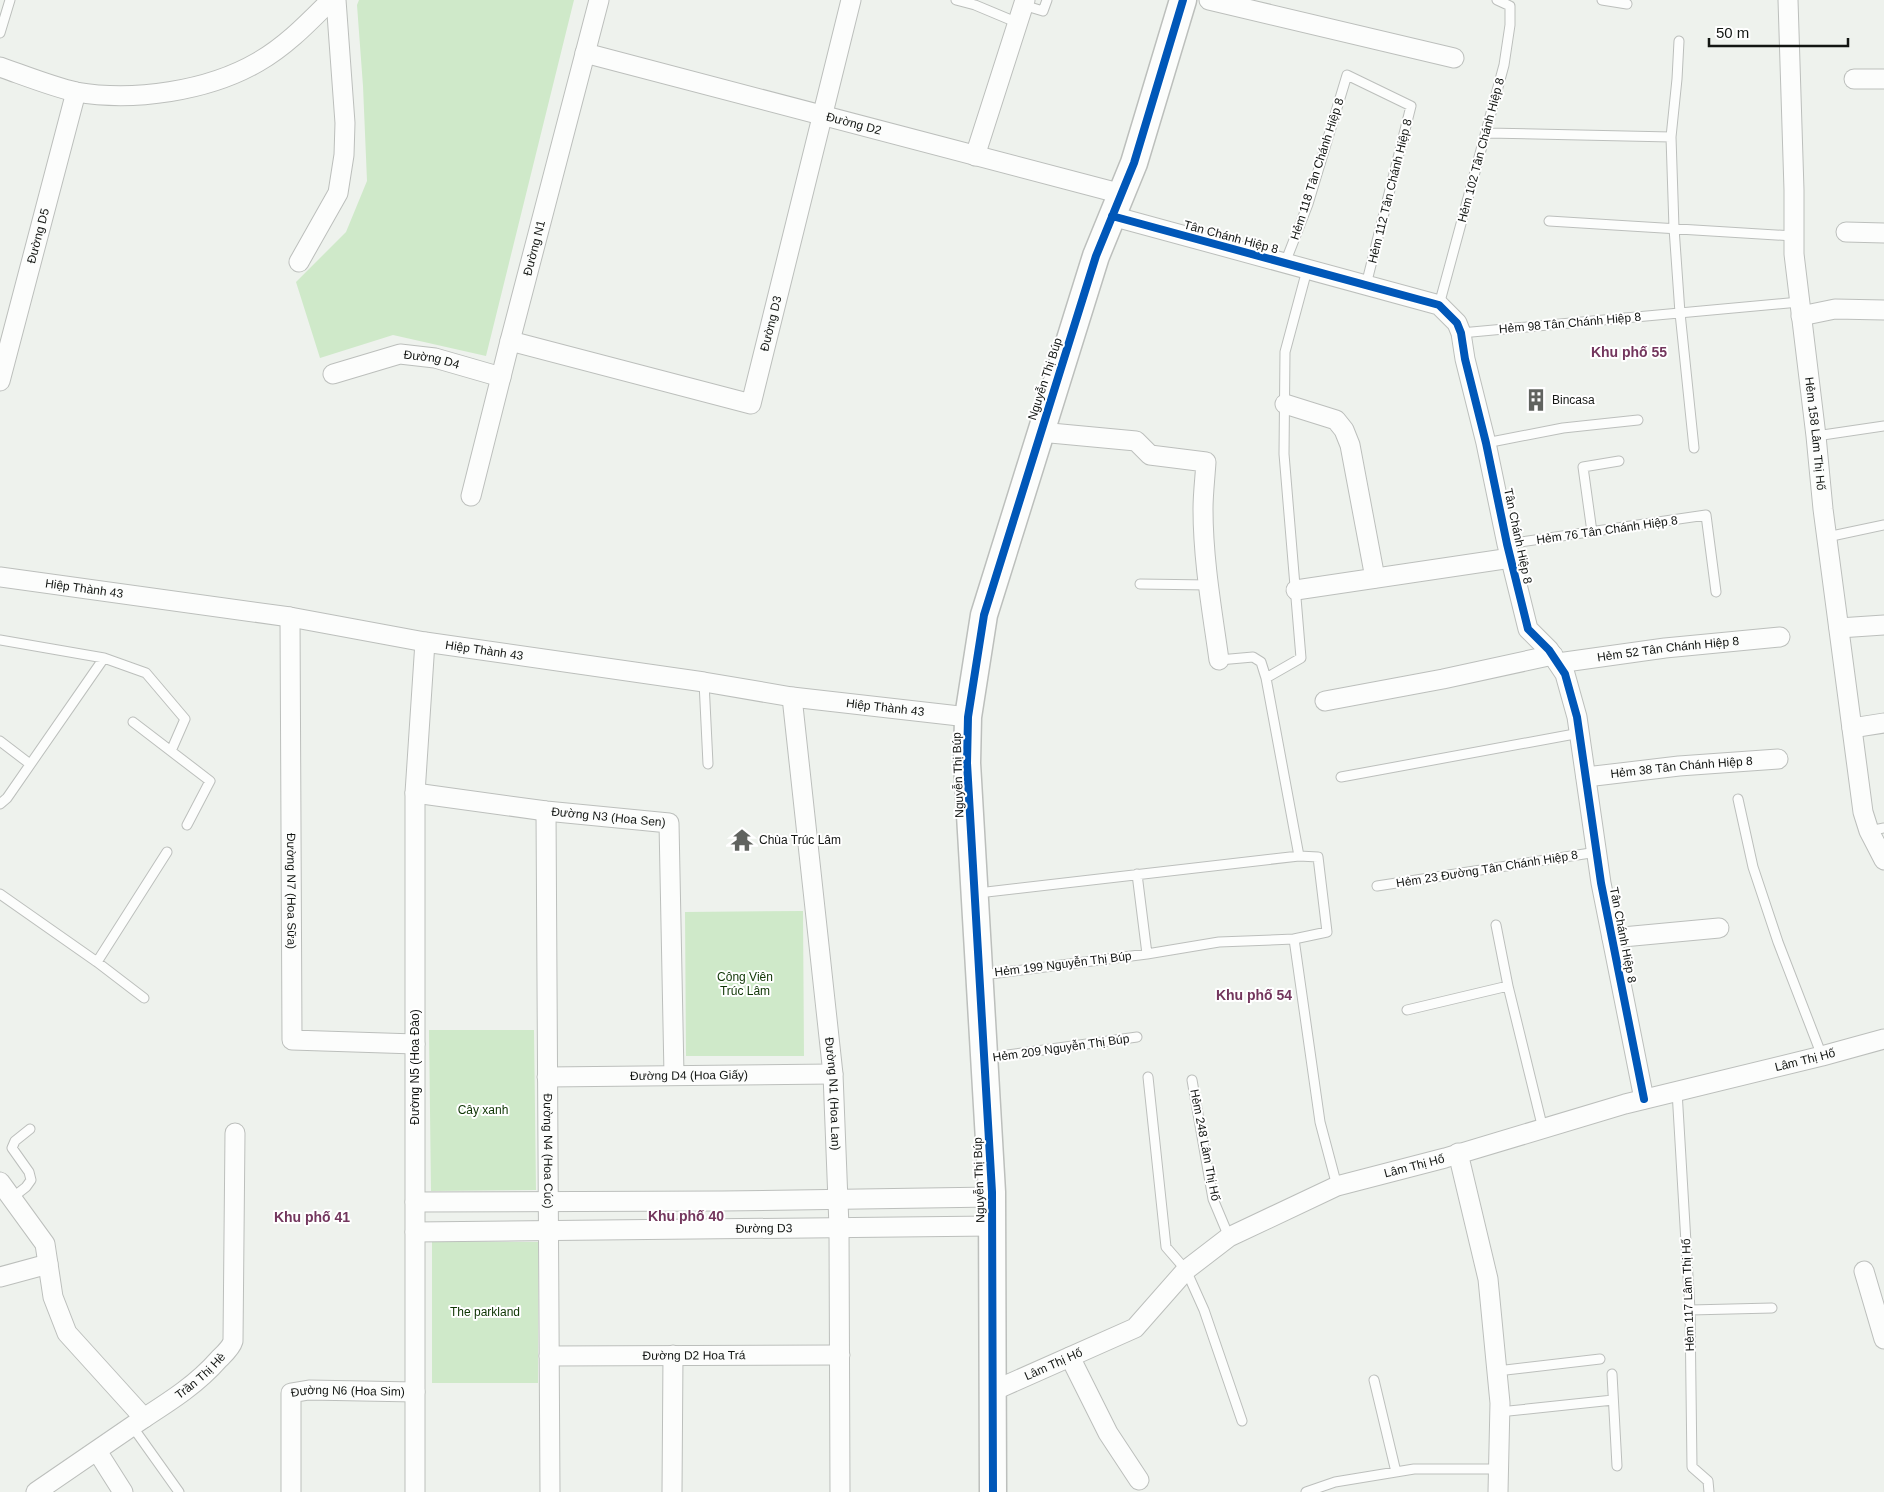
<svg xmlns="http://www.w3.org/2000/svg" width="1884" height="1492" viewBox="0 0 1884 1492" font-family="Arial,sans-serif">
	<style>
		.green { fill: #cfe9c9 }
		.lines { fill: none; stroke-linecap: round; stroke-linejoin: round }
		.lane-casing { stroke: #bcbfbc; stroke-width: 11 }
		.street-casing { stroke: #bcbfbc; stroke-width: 21 }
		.secondary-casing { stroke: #bcbfbc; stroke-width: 29 }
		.lane { stroke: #fcfdfc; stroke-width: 9 }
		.street { stroke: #fcfdfc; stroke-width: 19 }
		.secondary { stroke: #fcfdfc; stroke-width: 26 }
		.cycleway-casing { stroke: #fff; stroke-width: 11 }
		.cycleway { stroke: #0057b8; stroke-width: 8 }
		.labels { text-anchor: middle; stroke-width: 4; stroke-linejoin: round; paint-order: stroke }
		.street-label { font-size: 12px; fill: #131613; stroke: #fff }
		.poi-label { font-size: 12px; fill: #131613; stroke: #fff; text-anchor: start }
		.park-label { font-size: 12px; fill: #0e3503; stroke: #fff }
		.neighbourhood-label { font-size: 14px; font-weight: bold; fill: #73365d; stroke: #fff }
	</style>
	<rect width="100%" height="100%" fill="#eef2ed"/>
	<path class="green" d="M359,0H574L486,356L393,335L320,358L296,282L346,232L367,181L363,86L357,5Z
		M803,911L804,1056H686L685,912Z
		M429,1030H534L536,1190L431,1191Z
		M432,1242H538V1383H432Z"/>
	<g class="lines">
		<defs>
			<path id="lane" d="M956,0L975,5L1018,23
				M1602,0L1627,4
				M1023,5L1043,11L1047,0
				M0,33L10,0
				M1679,41L1677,79L1671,137L1674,228L1680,313L1694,448
				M1486,133L1671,137
				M1549,221L1793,236
				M1285,263L1308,204L1347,75L1411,106L1366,285
				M1439,305L1504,65L1510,25V6L1497,0
				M1461,333L1799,302
				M1816,436L1884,426
				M1486,443L1563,428L1638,420
				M1592,532L1583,467L1619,461
				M1827,537L1884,525
				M1507,544L1706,515L1716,592
				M1140,584L1209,585
				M0,640L104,658L146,673L185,719L171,751
				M1219,660L1253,657L1261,662L1266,678
				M704,682L708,764
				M133,722L210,781L187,825
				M0,741L30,764
				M1341,777L1580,733
				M1738,799L1753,867L1778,942L1822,1056
				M0,804L7,798L104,658
				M1869,831L1884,828
				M1299,856L1266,678L1301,658L1284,454L1285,352L1307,270
				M1137,874L1147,954
				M1377,886L1597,852
				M978,893L1299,856L1318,857L1327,932L1294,939
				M0,894L97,962L144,998
				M1496,925L1508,986L1543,1129
				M97,962L167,852
				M982,975L1147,954L1219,942L1294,939L1320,1122L1337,1186
				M1407,1010L1508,986
				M986,1058L1137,1037
				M1148,1077L1166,1247L1186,1270L1204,1310L1242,1421
				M1192,1080L1213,1199L1229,1237
				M1677,1091L1690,1310L1692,1467L1708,1481L1709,1492
				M12,1198L26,1187L31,1180L29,1172L12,1148L15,1141L30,1129
				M1690,1310L1772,1308
				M1497,1371L1600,1359
				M1612,1374L1617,1466
				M1374,1380L1396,1472
				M1499,1412L1613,1400
				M132,1426L179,1492
				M1306,1492L1335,1482L1414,1469H1498"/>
			<g id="street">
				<path d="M1209,0L1454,58"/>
				<path id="s1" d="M1788,0L1794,190V254L1816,436L1823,509L1863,812L1869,831L1884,860"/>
				<path id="s2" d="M585,53L1122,194"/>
				<path d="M0,67C23,75 53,87 76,92C134,102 208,91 258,62C286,46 308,23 331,0"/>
				<path d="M1854,79H1884"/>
				<path d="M975,156L1025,0"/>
				<path d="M1112,216L1439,305L1457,323L1461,333L1465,359L1486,443L1507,544L1528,629L1549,650L1565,674L1577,717L1601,883L1644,1099"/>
				<path d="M1846,232L1884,233"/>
				<path d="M299,262L338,193L344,155L345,123L336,0"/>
				<path d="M1801,316L1835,309L1884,310"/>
				<path id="s3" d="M510,341L751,404L851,0"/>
				<path id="s4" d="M333,374L400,354L435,358L501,377"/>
				<path id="s5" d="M0,381L76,92"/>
				<path d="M1285,404L1336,420L1344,430L1350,445L1375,578"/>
				<path d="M1040,432L1136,441L1150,455L1206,462C1205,478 1203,494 1203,509C1203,560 1212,610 1219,660"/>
				<path id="s6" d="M471,496L510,341L599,0"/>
				<path id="s7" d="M0,577L290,617L425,642L704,682L792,697L968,717"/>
				<path d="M1296,590L1511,558"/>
				<path id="s8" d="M290,617L292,1040L415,1044"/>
				<path d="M1839,628L1884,625"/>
				<path id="s9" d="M1558,663L1665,648L1780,637"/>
				<path id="s10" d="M792,697L833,1074L839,1227L840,1492"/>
				<path d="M1325,701L1443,679L1553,655"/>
				<path d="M1852,728L1884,723"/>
				<path id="s11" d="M1586,777L1679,766L1778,759"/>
				<path id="s12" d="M415,793L546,811L669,823L674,1075"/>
				<path id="s13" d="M546,811L550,1492"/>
				<path d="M1612,938L1719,928"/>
				<path id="s14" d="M547,1077L833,1074"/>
				<path d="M1458,1153L1488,1279L1500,1403L1498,1492"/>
				<path id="s15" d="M0,1182L45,1244L53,1297L67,1333L144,1418C172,1400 197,1384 219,1359C224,1354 231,1348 233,1341L235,1133"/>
				<path d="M415,1202L722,1201L992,1197"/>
				<path id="s16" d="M415,1232L992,1226"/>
				<path d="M1864,1271L1884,1339"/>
				<path d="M0,1277L48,1264"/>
				<path id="s17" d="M549,1356L840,1355"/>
				<path d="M1070,1357L1108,1433L1139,1480"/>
				<path id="s18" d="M993,1391L1135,1328L1186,1270L1229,1237L1337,1186L1445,1158L1625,1104L1822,1056L1884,1039"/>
				<path d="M97,1451L123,1492"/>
				<path d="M36,1492L144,1418"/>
				<path id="s19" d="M291,1492V1393L309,1390L415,1392"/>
				<path d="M415,1492V793L425,642"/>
				<path d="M672,1492L673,1355"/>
			</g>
			<path id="secondary" d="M993,1492L992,1192L967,763L968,717L984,615L1096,256L1134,163L1183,0"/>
		</defs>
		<use href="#lane" class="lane-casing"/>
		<use href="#street" class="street-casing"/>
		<use href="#secondary" class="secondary-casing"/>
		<use href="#lane" class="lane"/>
		<use href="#street" class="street"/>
		<use href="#secondary" class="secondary"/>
		<defs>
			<path id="cycleway" d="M1112,216L1439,305L1457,323L1461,333L1465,359L1486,443L1507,544L1528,629L1549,650L1565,674L1577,717L1601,883L1644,1099
				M993,1492L992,1192L967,763L968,717L984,615L1096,256L1134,163L1183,0"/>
		</defs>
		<use href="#cycleway" class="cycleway-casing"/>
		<use href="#cycleway" class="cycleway"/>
	</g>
	<defs>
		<symbol id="building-bare" viewBox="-9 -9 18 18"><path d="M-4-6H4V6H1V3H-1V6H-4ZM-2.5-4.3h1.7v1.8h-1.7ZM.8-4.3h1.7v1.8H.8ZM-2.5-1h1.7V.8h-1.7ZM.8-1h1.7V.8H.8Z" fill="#60635f" stroke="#fff" stroke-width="2.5" paint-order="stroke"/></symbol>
		<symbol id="temple-bare" viewBox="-9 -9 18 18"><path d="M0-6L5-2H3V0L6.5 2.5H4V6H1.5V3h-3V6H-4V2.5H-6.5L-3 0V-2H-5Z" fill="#60635f" stroke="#fff" stroke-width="2.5" paint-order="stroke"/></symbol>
	</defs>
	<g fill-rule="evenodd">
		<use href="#building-bare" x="1520" y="384" width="32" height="32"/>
		<use href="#temple-bare" x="726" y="824" width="32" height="32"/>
	</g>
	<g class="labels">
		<g class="street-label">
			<text dy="4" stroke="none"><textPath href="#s2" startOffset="278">Đường D2</textPath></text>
			<text transform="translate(1481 150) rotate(-75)" y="4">Hẻm 102 Tân Chánh Hiệp 8</text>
			<text transform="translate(1317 169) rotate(-72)" y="4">Hẻm 118 Tân Chánh Hiệp 8</text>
			<text transform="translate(1390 191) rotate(-76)" y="4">Hẻm 112 Tân Chánh Hiệp 8</text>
			<text dy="4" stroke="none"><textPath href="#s5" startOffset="150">Đường D5</textPath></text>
			<text transform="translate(1231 237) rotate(15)" y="4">Tân Chánh Hiệp 8</text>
			<text dy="4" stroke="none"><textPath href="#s6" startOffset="256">Đường N1</textPath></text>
			<text dy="4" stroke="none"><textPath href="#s3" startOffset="332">Đường D3</textPath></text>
			<text transform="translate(1570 323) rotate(-5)" y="4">Hẻm 98 Tân Chánh Hiệp 8</text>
			<text dy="4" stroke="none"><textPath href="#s4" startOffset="102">Đường D4</textPath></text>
			<text transform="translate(1045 379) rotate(-72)" y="4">Nguyễn Thị Búp</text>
			<text dy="4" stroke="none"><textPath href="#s1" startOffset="435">Hẻm 158 Lâm Thị Hố</textPath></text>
			<text transform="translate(1607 530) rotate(-8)" y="4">Hẻm 76 Tân Chánh Hiệp 8</text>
			<text transform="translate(1518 536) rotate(78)" y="4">Tân Chánh Hiệp 8</text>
			<text dy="4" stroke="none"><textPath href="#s7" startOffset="85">Hiệp Thành 43</textPath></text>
			<text dy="4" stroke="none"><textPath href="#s9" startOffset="111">Hẻm 52 Tân Chánh Hiệp 8</textPath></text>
			<text dy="4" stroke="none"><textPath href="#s7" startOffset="490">Hiệp Thành 43</textPath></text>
			<text dy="4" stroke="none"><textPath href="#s7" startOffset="895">Hiệp Thành 43</textPath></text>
			<text dy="4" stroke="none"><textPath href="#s11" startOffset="96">Hẻm 38 Tân Chánh Hiệp 8</textPath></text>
			<text transform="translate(958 775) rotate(-92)" y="4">Nguyễn Thị Búp</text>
			<text dy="4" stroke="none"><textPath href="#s12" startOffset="195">Đường N3 (Hoa Sen)</textPath></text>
			<text transform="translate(1487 869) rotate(-9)" y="4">Hẻm 23 Đường Tân Chánh Hiệp 8</text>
			<text dy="4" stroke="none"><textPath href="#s8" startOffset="274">Đường N7 (Hoa Sữa)</textPath></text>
			<text transform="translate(1623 935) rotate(79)" y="4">Tân Chánh Hiệp 8</text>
			<text transform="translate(1063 964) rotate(-7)" y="4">Hẻm 199 Nguyễn Thị Búp</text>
			<text transform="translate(1061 1048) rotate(-8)" y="4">Hẻm 209 Nguyễn Thị Búp</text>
			<text dy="4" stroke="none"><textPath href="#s18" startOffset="891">Lâm Thị Hố</textPath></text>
			<text transform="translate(415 1067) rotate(-90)" y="4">Đường N5 (Hoa Đào)</text>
			<text dy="4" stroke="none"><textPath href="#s14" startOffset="142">Đường D4 (Hoa Giấy)</textPath></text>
			<text dy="4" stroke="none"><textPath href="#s10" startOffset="399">Đường N1 (Hoa Lan)</textPath></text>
			<text transform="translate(1205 1145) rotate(79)" y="4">Hẻm 248 Lâm Thị Hố</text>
			<text dy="4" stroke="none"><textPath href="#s13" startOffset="340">Đường N4 (Hoa Cúc)</textPath></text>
			<text dy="4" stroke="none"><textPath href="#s18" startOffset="486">Lâm Thị Hố</textPath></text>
			<text transform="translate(979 1180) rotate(-92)" y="4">Nguyễn Thị Búp</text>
			<text dy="4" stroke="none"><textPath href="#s16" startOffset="349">Đường D3</textPath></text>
			<text transform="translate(1688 1295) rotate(-92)" y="4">Hẻm 117 Lâm Thị Hố</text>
			<text dy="4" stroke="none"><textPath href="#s17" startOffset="145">Đường D2 Hoa Trá</textPath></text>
			<text dy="4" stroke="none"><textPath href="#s18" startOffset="66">Lâm Thị Hố</textPath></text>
			<text dy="4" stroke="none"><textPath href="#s15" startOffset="354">Trần Thị Hè</textPath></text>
			<text dy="4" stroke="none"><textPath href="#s19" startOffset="156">Đường N6 (Hoa Sim)</textPath></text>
		</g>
		<g class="poi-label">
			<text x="1552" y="404">Bincasa</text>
			<text x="759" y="844">Chùa Trúc Lâm</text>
		</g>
		<g class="park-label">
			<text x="745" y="981">Công Viên<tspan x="745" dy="14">Trúc Lâm</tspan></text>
			<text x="483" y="1114">Cây xanh</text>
			<text x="485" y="1316">The parkland</text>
		</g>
		<g class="neighbourhood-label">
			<text x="1629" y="357">Khu phố 55</text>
			<text x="1254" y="1000">Khu phố 54</text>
			<text x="686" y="1221">Khu phố 40</text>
			<text x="312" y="1222">Khu phố 41</text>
		</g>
	</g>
	<path d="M1709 38v8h139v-8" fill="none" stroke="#131613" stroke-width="2.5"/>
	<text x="1716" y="38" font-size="15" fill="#131613" stroke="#ffffff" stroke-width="4" paint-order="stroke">50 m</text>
</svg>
